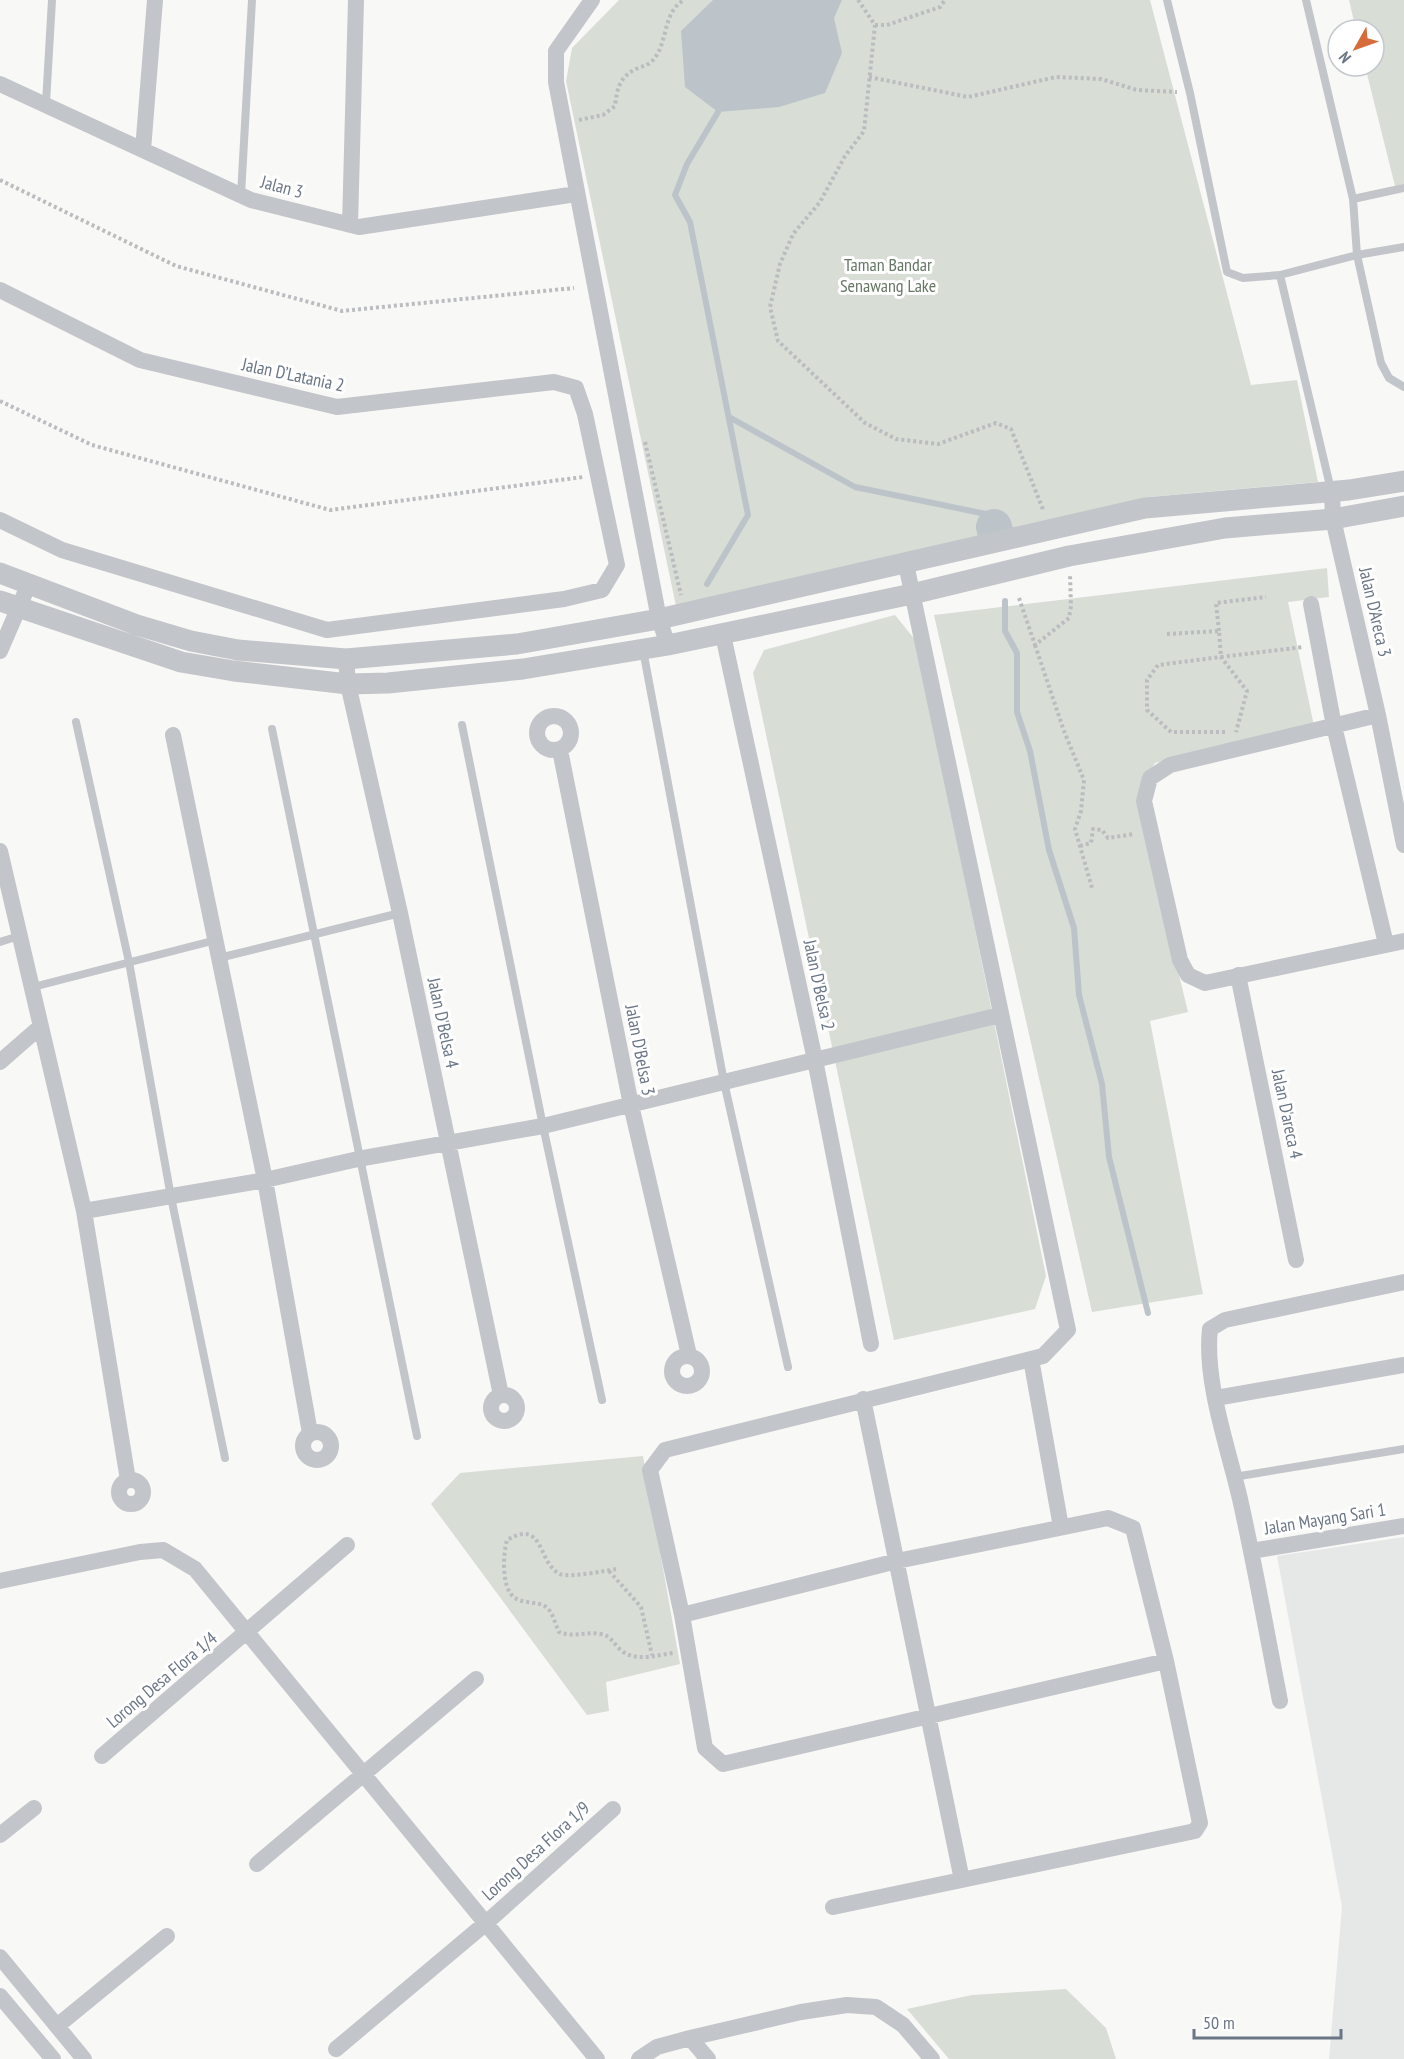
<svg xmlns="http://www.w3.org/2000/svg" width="1404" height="2059" viewBox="0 0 1404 2059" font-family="'PT Sans Narrow',sans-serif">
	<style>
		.built { fill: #e6e7e7 }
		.green { fill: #d8ddd6 }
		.water { fill: #bcc4ca }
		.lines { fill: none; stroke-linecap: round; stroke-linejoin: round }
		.stream { stroke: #bcc4ca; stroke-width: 6 }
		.river { stroke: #bcc4ca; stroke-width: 36 }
		.path { stroke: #babcbf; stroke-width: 4; stroke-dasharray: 3 3; stroke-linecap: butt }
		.service { stroke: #c2c5c9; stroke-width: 8 }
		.minor { stroke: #c2c5c9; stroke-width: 16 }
		.tertiary { stroke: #c2c5c9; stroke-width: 21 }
		.labels { text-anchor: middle; stroke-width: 6; stroke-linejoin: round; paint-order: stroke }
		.street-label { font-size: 18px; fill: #6a7685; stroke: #fff }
		.park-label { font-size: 18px; fill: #667764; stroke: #fff }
	</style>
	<rect width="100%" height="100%" fill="#f8f8f6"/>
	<path class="built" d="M1404,1537V2059H1329L1342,1907L1277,1556Z"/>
	<path class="green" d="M619,0H1150L1251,385L1297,380L1318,482L1149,497L676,606L566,81L572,48Z
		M1349,0H1404V184L1395,186L1365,66H1374V30H1356Z
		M1327,568L1329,597L1288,602L1314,726L1155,763L1140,788L1141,817L1188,1012L1150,1021L1203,1294L1092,1312L934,615Z
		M895,615L916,641L1046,1276L1035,1309L894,1340L753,673L764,650Z
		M643,1456L680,1664L606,1682L609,1711L587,1715L431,1504L460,1473Z
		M1066,1989L1106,2028L1116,2059H949L907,2009L972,1995Z"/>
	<path class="water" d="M713,0H842L834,18L842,53L825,93L779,107L718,112L685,87L681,31Z"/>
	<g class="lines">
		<path class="stream" d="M729,417L855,487L991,515L994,527
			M707,584L748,515L690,222L675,195L687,164L718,112
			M1005,601V631L1017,653V712L1030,751L1049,850L1074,928L1079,995L1102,1084L1109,1157L1148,1313"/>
		<path class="river" d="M994,527L995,531"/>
		<path class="path" d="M858,0L875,25L864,131L845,156L820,202L793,234L780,264L770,307L778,341L865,423L896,439L938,444L996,423L1011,429L1044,512
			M875,25H887L940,7L945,0
			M869,77L968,97L1056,77L1101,79L1137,90L1177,92
			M579,120L603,115L615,106C617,90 619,78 634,70C639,67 647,66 651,62C669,46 661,13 684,0
			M0,180L176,266L342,311L574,288
			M0,401L92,445L330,510L583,477
			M645,442L681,595
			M1019,598L1035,645L1069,618L1071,606L1070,575
			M1219,631L1216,603L1266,597
			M1167,634L1219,631L1221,657L1303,647
			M1035,645L1064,731L1084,780L1081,811L1075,829L1092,888
			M1225,732H1171L1147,710V680L1158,665L1221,657L1247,691L1236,732
			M1080,846L1091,843L1093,829L1102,830L1108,838L1134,834
			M616,1569C604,1571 569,1578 560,1574C537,1563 545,1518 507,1540C503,1554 501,1589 515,1598C524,1604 538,1601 546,1607C553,1612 555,1624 559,1632C573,1638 586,1631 601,1634C612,1636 614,1645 622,1651C636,1662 657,1655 673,1653
			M609,1571L641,1607L652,1655"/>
		<path class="service" d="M1167,0L1190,93L1227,272L1243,278L1280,275
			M1306,0L1353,199L1357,255L1381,363L1389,378L1404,387
			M46,103L52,0
			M241,195L252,0
			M1353,199L1404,188
			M1331,490L1280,275L1357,255L1404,247
			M643,650L724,1082L788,1367
			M76,722L129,962L171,1197L225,1458
			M462,725L543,1126L602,1400
			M272,729L417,1436
			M0,942L19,936
			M219,958L400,913
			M33,987L216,940
			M1234,1477L1404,1449"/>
		<path class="minor" d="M592,0L556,51V82L659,619L668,645
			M0,84L251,200L359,227L576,194
			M143,150L155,0
			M350,225L356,0
			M0,290L140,360L337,407L554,382L576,388L585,414L617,565L602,590L564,599L327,630L62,550L0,520
			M1332,492L1333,519L1378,715L1404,845
			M906,564L1068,1330L1043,1356L665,1450L650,1470L682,1615L705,1748L723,1764L1166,1661
			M1311,604L1334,726L1386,944
			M723,635L815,1060L871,1344
			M0,651L28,586
			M346,659L348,684L400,913L501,1395
			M1378,715L1170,765L1150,778L1144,801L1180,960L1188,975L1205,983L1404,941
			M537 733a17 17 0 1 1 34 0a17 17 0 1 1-34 0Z
			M173,735L265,1180L310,1433
			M560,750L631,1105L689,1355
			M0,851L84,1211L128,1480
			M1238,975L1296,1260
			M0,1062L40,1027
			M84,1211L265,1180L358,1159L543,1126L1000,1015
			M672 1371a15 15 0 1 1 30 0a15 15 0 1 1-30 0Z
			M1031,1359L1061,1527
			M491 1408a13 13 0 1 1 26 0a13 13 0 1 1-26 0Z
			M1216,1398L1404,1365
			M863,1399L962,1880
			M303 1446a14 14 0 1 1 28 0a14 14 0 1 1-28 0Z
			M119 1492a12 12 0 1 1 24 0a12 12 0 1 1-24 0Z
			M1251,1551L1404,1526
			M0,1581L140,1552L163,1550L195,1569L597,2059
			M682,1615L897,1561L1108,1518L1133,1528L1166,1661L1200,1823L1195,1831L833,1907
			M1280,1701C1267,1634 1255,1566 1240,1499C1228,1447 1204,1381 1210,1329L1225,1320L1404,1282
			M102,1756L347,1545
			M0,1835L34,1808
			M257,1864L476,1679
			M0,1957L84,2059
			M0,1996L53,2059
			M57,2026L167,1936
			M690,2038L708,2059
			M336,2049L486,1923L613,1809
			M639,2059L657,2047L690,2038L801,2012L847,2005L876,2007L903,2025L932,2059"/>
		<path class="tertiary" d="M0,573L137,625L191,641L238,650L346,659L517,644L659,619L1145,508L1349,490L1404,481
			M0,601L181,662L234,671L348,684L388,683L523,669L668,645L912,594L1069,556L1225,528L1333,519L1404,506"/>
	</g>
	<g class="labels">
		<g class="street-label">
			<text transform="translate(282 187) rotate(15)" y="6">Jalan 3</text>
			<text transform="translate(293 375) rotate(12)" y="6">Jalan D’Latania 2</text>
			<text transform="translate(1375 612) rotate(77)" y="6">Jalan D'Areca 3</text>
			<text transform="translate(819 985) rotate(78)" y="6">Jalan D'Belsa 2</text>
			<text transform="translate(443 1023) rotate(78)" y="6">Jalan D'Belsa 4</text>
			<text transform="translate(640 1050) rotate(79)" y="6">Jalan D'Belsa 3</text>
			<text transform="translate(1287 1114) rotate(78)" y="6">Jalan D'areca 4</text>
			<text transform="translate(1325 1519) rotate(-9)" y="6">Jalan Mayang Sari 1</text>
			<text transform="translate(162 1680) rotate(-40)" y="6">Lorong Desa Flora 1/4</text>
			<text transform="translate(536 1851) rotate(-42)" y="6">Lorong Desa Flora 1/9</text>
		</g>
		<g class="park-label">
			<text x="888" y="271">Taman Bandar<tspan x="888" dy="21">Senawang Lake</tspan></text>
		</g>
	</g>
	<g transform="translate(1356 48) rotate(230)"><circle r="28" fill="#ffffff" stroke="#c3c8ce" stroke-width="1.5"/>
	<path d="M0-4.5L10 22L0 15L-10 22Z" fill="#d56c39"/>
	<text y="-9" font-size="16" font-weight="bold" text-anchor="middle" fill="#6a7685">N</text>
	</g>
	<path d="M1194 2029v9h147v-9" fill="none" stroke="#6a7685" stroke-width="3"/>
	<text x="1203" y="2029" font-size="18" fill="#6a7685" stroke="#ffffff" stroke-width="4.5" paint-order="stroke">50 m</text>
</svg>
